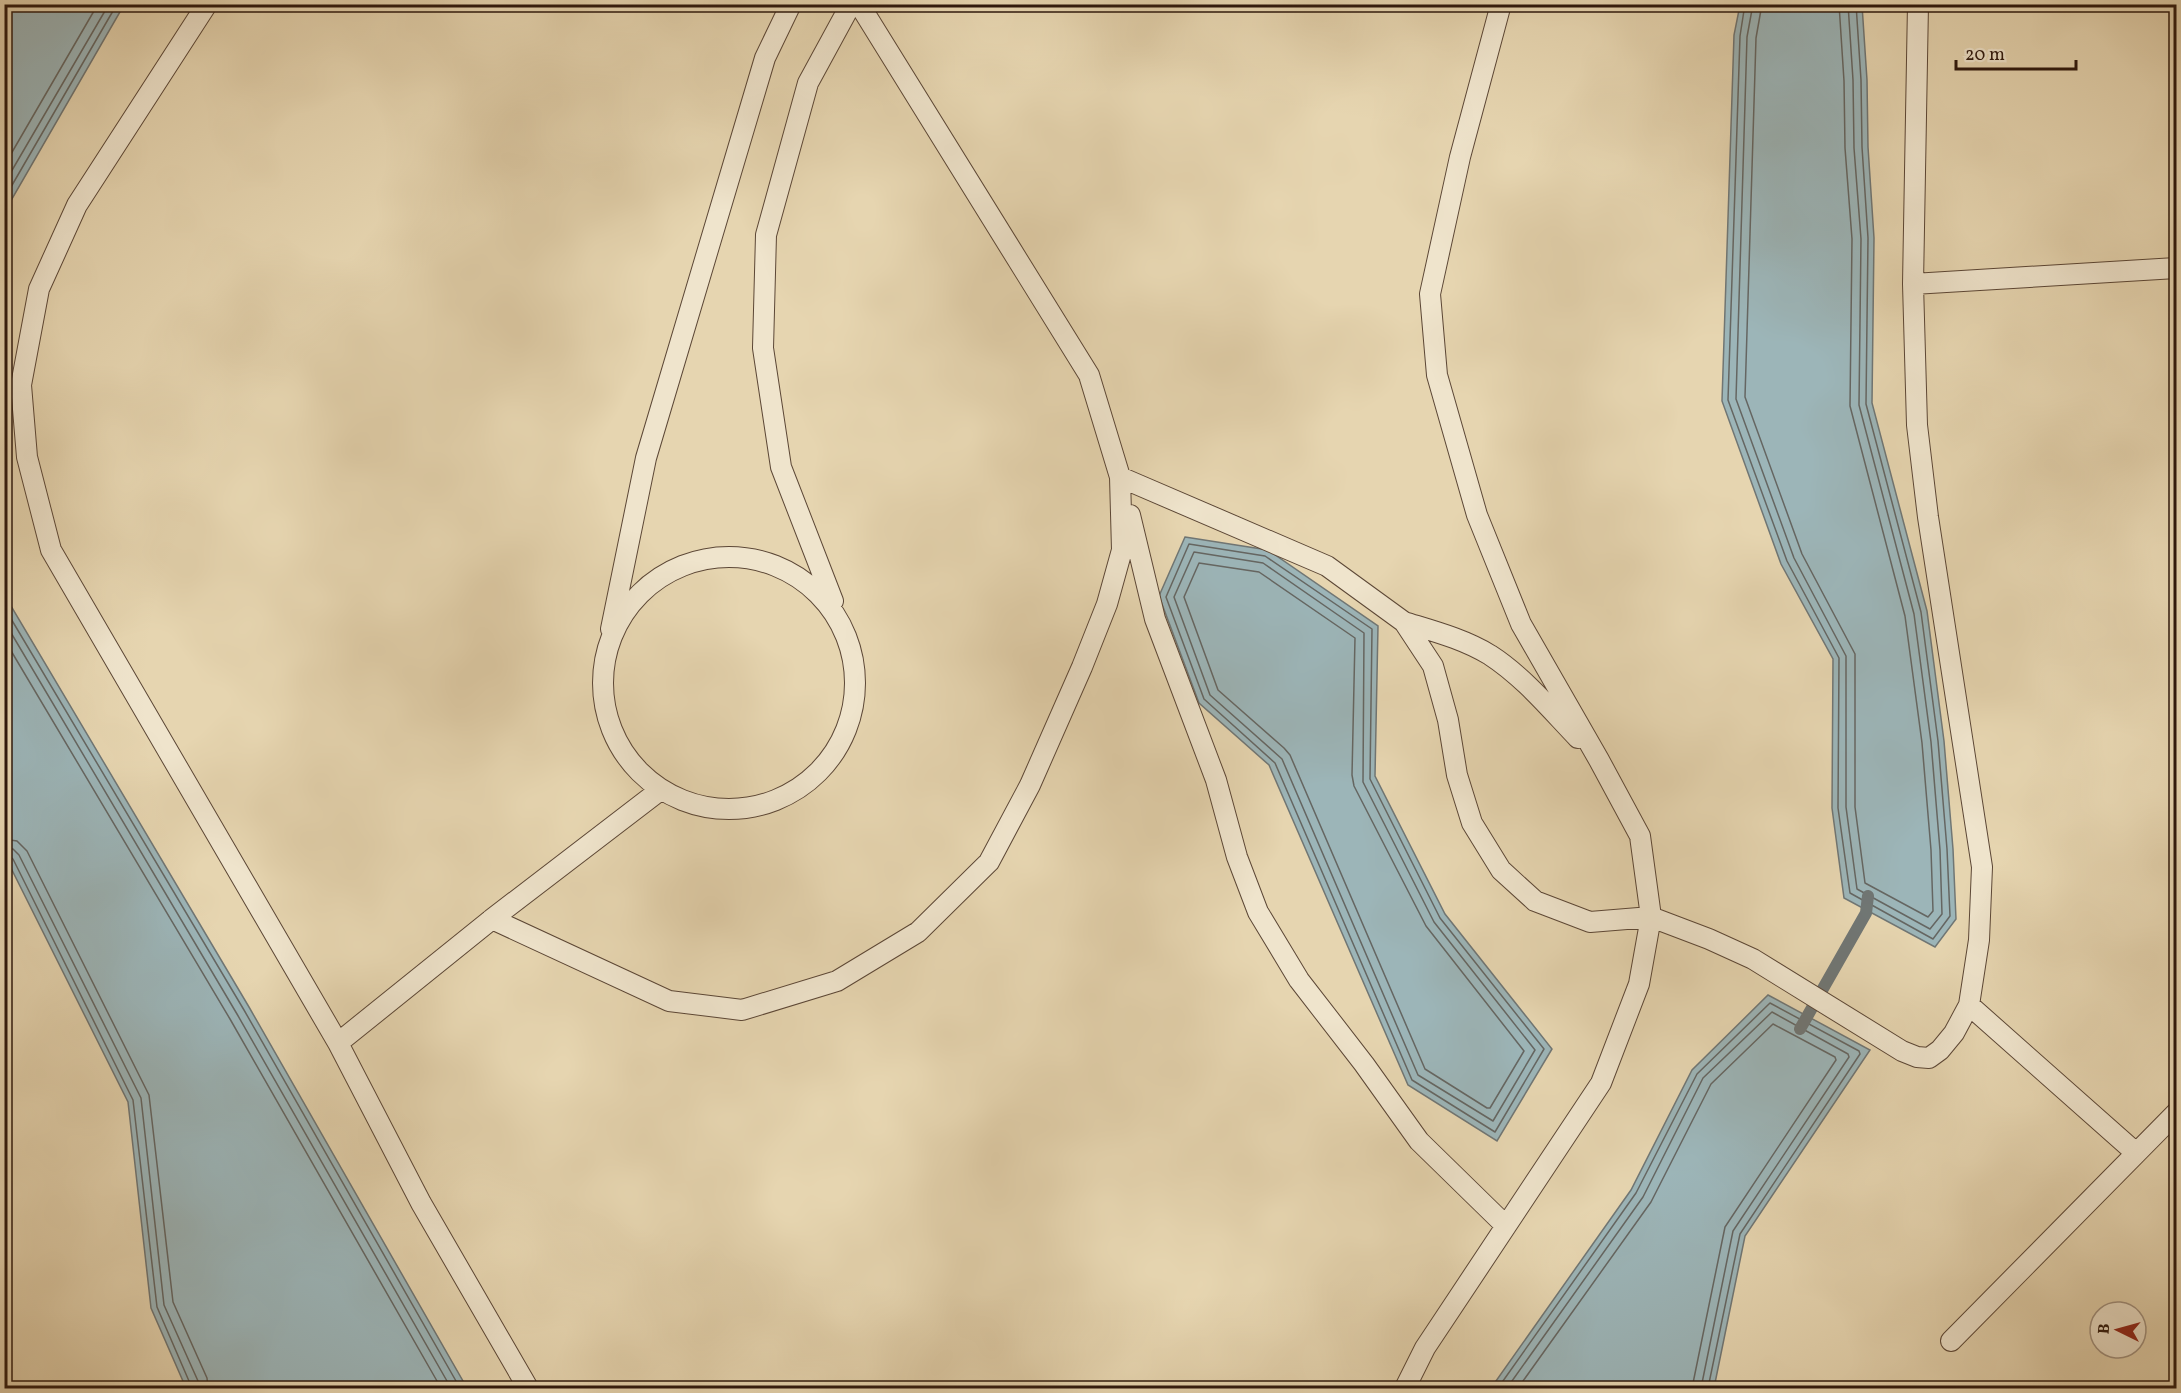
<svg xmlns="http://www.w3.org/2000/svg" width="2181" height="1393" viewBox="0 0 2181 1393" font-family="Vollkorn,serif">
	<style>
		.water { fill: #9cb5b8; stroke: #707674; stroke-width: 1.5 }
		.lines { fill: none; stroke-linecap: round; stroke-linejoin: round }
		.shore { stroke: #656662; stroke-width: 1.5 }
		.stream { stroke: #707674; stroke-width: 12 }
		.lane-casing { stroke: #5c4736; stroke-width: 22 }
		.lane { stroke: #efe4cc; stroke-width: 20 }
	</style>
	<rect width="100%" height="100%" fill="#e6d5b0"/>
	<filter id="stains"><feTurbulence type="fractalNoise" baseFrequency=".00333" numOctaves="4"/><feColorMatrix values="0 0 0 0 .2 0 0 0 0 .09 0 0 0 0 .02 0 0 0 .5 -.17"/></filter>
	<radialGradient id="worn" r=".72"><stop offset=".6" stop-color="#630" stop-opacity="0"/><stop offset="1" stop-color="#630" stop-opacity=".3"/></radialGradient>
	<path class="water" d="M5,4L124,5L5,211L4,5Z
		M1740,5H1862L1867,80L1868,147L1874,238L1872,403L1927,611L1944,741L1953,849L1956,919L1935,947L1844,898L1832,808L1833,659L1781,564L1722,401L1734,35Z
		M1185,537L1268,550L1378,626L1375,776L1445,914L1552,1049L1497,1141L1408,1085L1269,765L1199,703L1159,596Z
		M4,588L8,601L249,1007L467,1388H186L151,1308L128,1102L5,856Z
		M1768,995L1870,1050L1745,1236L1714,1388H1491L1631,1190L1692,1070Z"/>
	<g class="lines">
		<path class="shore" d="M1745,4L1740,36L1728,400L1787,561L1839,658L1838,808L1850,893L1933,939L1950,916L1947,849L1938,741L1921,612L1866,404L1868,238L1862,147L1861,80L1856,4
			M1753,4L1747,37L1736,399L1794,558L1846,656V807L1857,889L1930,929L1942,914L1940,850L1931,742L1914,614L1859,405L1861,239L1854,148L1853,80L1848,4
			M1762,4L1756,38L1745,397L1802,554L1855,654V807L1865,883L1928,917L1933,911L1931,850L1922,743L1905,616L1850,406L1852,239L1845,148L1844,81L1839,4
			M4,166L98,4
			M4,184L109,4
			M4,199L117,4
			M1189,544L1265,556L1372,629L1370,779L1440,918L1544,1049L1495,1132L1412,1080L1275,763L1204,699L1166,597Z
			M1194,552L1263,563L1364,633L1363,782L1434,922L1535,1050L1493,1121L1418,1075L1282,759L1210,695L1174,597Z
			M1199,563L1259,572L1355,638L1352,775L1354,786L1426,926L1524,1051L1490,1108H1487L1425,1069L1290,755L1284,748L1218,690L1184,597Z
			M4,607L244,1010L460,1388
			M4,621L237,1014L451,1388
			M4,639L230,1019L441,1388
			M4,839L17,841L27,851L149,1095L173,1302L207,1378L208,1388
			M4,848L13,849L19,855L141,1098L164,1305L198,1381L199,1388
			M4,855L9,856L13,859L133,1100L157,1307L192,1388
			M1498,1388L1636,1193L1697,1074L1770,1003L1859,1051L1860,1054L1740,1234L1708,1388
			M1507,1388L1643,1197L1703,1078L1772,1012L1848,1054L1849,1057L1733,1231L1701,1388
			M1518,1388L1651,1202L1711,1084L1773,1024L1835,1057L1836,1060L1725,1227L1692,1388"/>
		<path class="stream" d="M1800,1029L1866,913L1868,896"/>
		<defs>
			<path id="lane" d="M207,4L77,205L39,289L21,385L27,457L51,550L338,1043L421,1203L528,1388
				M1913,284L2176,268
				M1120,477L1327,566L1404,622L1433,666L1448,720L1457,775L1472,823L1501,870L1535,901L1590,922L1651,917L1709,939L1753,959L1902,1051L1917,1057L1929,1058L1940,1050L1954,1033L1969,1005L1979,940L1982,867L1928,517L1917,425L1913,284L1918,4
				M1130,515L1155,619L1216,780L1237,857L1258,912L1299,980L1364,1064L1419,1141L1506,1226
				M603 683a126 126 0 1 1 252 0a126 126 0 1 1-252 0Z
				M833,601L781,467L763,348L766,235L808,83L851,4
				M1404,622C1433,631 1464,639 1490,655C1524,677 1551,710 1578,738
				M611,629L646,458L765,58L791,4
				M492,919L669,1001L742,1010L837,981L918,932L989,862L1030,785L1082,667L1107,604L1122,550L1120,477L1089,375L859,4
				M1969,1005L2136,1153
				M338,1043L492,919L659,791
				M1951,1341L2176,1113
				M1405,1388L1425,1348L1601,1083L1639,984L1651,917L1640,836L1599,760L1521,624L1477,515L1437,375L1430,294L1460,157L1501,4"/>
		</defs>
		<use href="#lane" class="lane-casing"/>
		<use href="#lane" class="lane"/>
	</g>
	<rect width="2181" height="1393" fill="none" stroke="#e6d5b0" stroke-width="24"/>
	<rect x="6" y="6" width="2169" height="1381" fill="none" stroke="#2e180d" stroke-width="3"/>
	<rect x="12" y="12" width="2157" height="1369" fill="none" stroke="#2e180d" stroke-width="1.5"/>
	<g transform="translate(2118 1330) rotate(275)"><circle r="28" fill="#efe4cc" stroke="#a29280" stroke-width="1.5"/>
	<path d="M0-4.5L10 22L0 15L-10 22Z" fill="#8f2418"/>
	<text y="-9" font-size="16" font-weight="bold" text-anchor="middle" fill="#2e180d">B</text>
	</g>
	<path d="M1956 60v9h120v-9" fill="none" stroke="#2e180d" stroke-width="3"/>
	<text x="1965" y="60" font-size="18" fill="#2e180d" stroke="#efe4cc" stroke-width="4.5" paint-order="stroke">20 m</text>
	<rect width="100%" height="100%" filter="url(#stains)"/>
	<rect width="100%" height="100%" fill="url(#worn)"/>
</svg>
